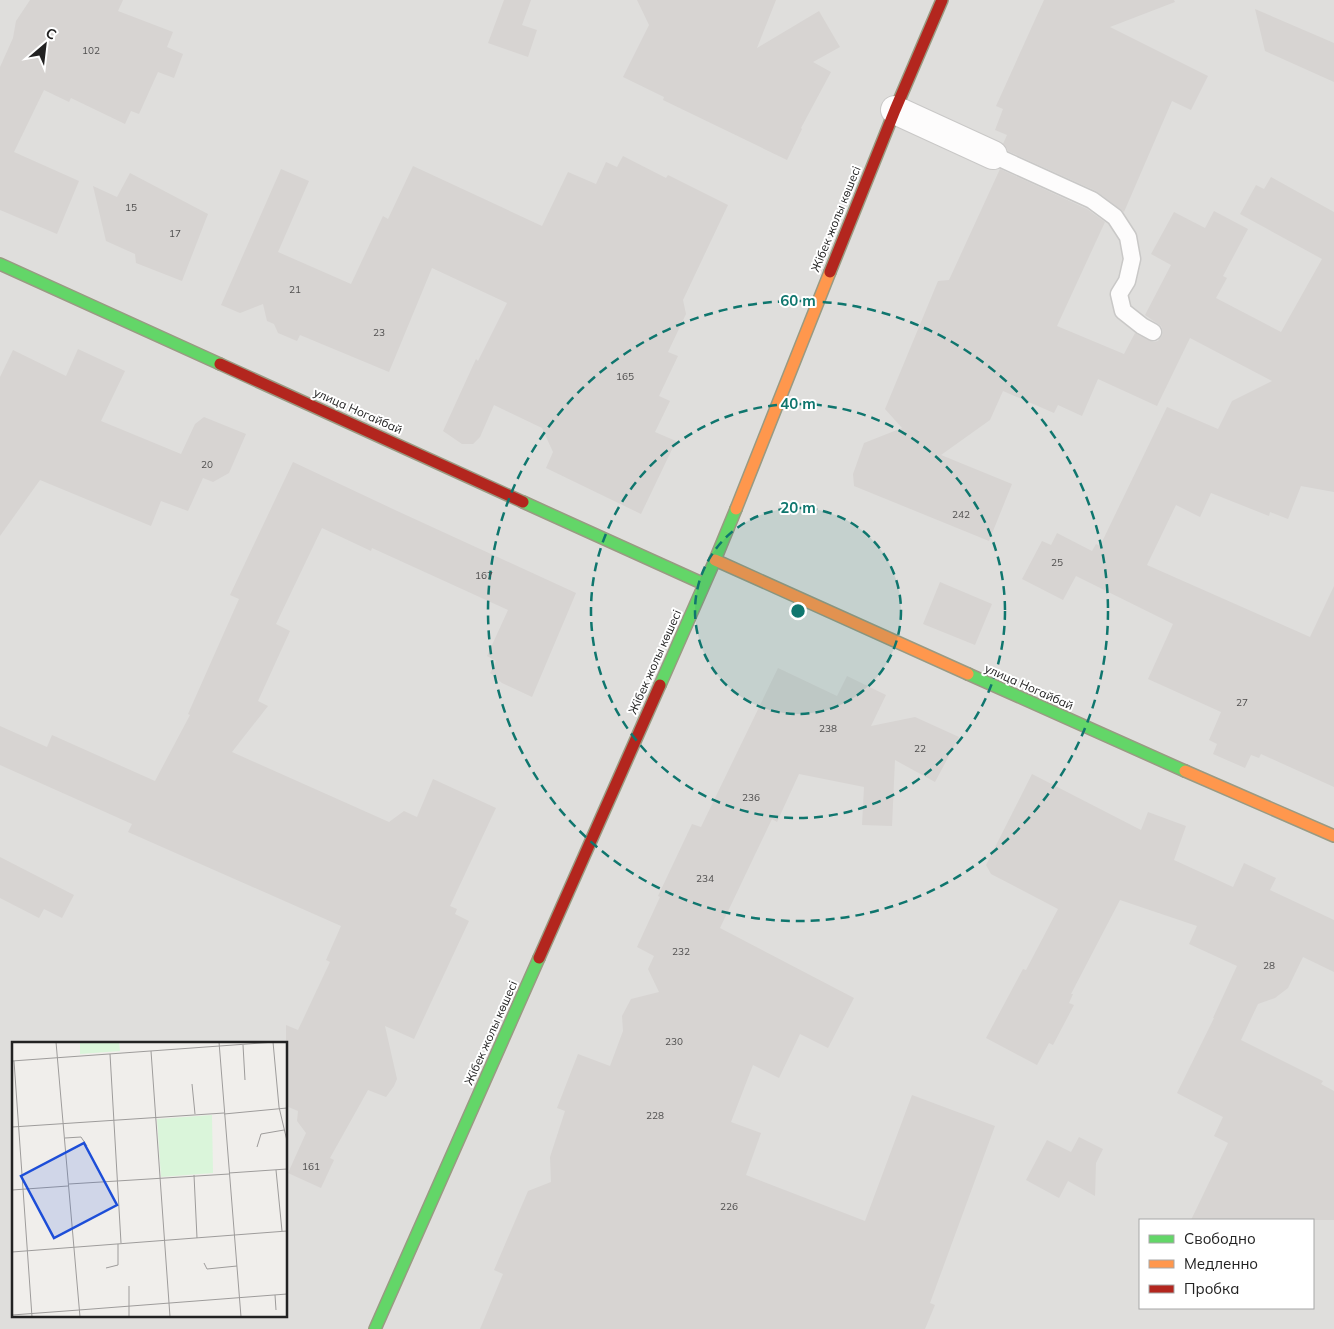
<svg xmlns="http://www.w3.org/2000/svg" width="1334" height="1329" viewBox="0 0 1334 1329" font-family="Mulish,sans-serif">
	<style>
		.residential { fill: #dfdedc; fill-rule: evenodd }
		.building { fill: #d7d4d2 }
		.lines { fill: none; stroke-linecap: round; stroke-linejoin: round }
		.lane-casing { stroke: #c9c8c7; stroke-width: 19 }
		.street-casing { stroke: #c9c8c7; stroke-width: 30 }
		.fast-casing { stroke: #999a82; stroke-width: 14 }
		.slow-casing { stroke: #999a82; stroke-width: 14 }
		.jam-casing { stroke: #999a82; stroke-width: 14 }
		.lane { stroke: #fdfcfc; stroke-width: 16 }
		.street { stroke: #fdfcfc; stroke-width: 28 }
		.fast { stroke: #63d668; stroke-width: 11 }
		.slow { stroke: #ff974d; stroke-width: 11 }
		.jam { stroke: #b3261e; stroke-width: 11 }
		.ring { fill: none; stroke: #0f766e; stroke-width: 2.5; stroke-dasharray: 9 6 }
		.labels { text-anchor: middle; stroke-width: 4; stroke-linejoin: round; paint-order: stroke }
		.number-label { font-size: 10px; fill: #4f4e4e }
		.street-label { font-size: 12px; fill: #222; stroke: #fff }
		.inset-road { fill: none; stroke: #9e9c9b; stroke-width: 1 }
		.view { fill: #1d4ed8; fill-opacity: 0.15; stroke: #1d4ed8; stroke-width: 2.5 }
		.inset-edge { fill: none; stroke: #222; stroke-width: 2.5 }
		.centre { fill: #0f766e; stroke: #fff; stroke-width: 2.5 }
		.ring-label { font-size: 15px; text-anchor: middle; font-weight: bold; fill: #0f766e; stroke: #fff; stroke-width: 4; stroke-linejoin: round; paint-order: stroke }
	</style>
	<rect width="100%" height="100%" fill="#f0eeeb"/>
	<path class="residential" d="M0,0H1334V1329H0ZM14,1043H286V1315H14ZM1140,1220H1313V1308H1140Z"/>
	<path class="building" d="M30,0H123L118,11L173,32L167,47L183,54L174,78L158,72L139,114L131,111L125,124L71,98L69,102L44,90L14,152L79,181L57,234L0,210V67L13,38L16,21Z
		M504,0H531L522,25L537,30L528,57L488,43Z
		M637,0H776L757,48L819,11L840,47L813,62L831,72L801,128L802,129L787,160L663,100L664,97L623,77L649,25Z
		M1044,0H1174L1175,2L1110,27L1208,76L1191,110L1172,101L1124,212L1096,191L1008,151L1003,144L1007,135L995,130L1003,109L996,106Z
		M1255,9L1334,43V82L1265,51Z
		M623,156L666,178L668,175L728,205L683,300L686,314L668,352L678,356L659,396L670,401L655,432L676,441L641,514L546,468L553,452L542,428L494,405L480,437L473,444H462L443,431L476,359L478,361L507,303L432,268L389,372L300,335L297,341L278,333L274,324L267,321L263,304L240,313L221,305L281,169L309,181L278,252L351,284L383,216L388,219L413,166L542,226L568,172L596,184L606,162L617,167Z
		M1000,169L1087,209L1105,222L1057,326L1124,354L1135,333L1153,342L1158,341L1162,336L1163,331L1161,326L1145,315L1171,265L1151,254L1174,212L1205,228L1214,211L1248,229L1223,276L1227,278L1216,298L1281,332L1322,259L1240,214L1256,185L1264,189L1271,177L1334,212V492L1301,486L1288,519L1270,512L1269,516L1211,493L1200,517L1176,505L1147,565L1310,637L1334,586V787L1261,754L1259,758L1251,755L1245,768L1213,754L1217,744L1209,740L1221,712L1148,679L1173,624L1076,576L1063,600L1022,579L1042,541L1051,545L1057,533L1092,551L1096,544L1100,546L1167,407L1218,429L1232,401L1272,381L1190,338L1157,406L1098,379L1082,416L1058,405L1054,413L1003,391L990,420L941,455L1012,484L989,541L854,486L853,474L864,443L902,428L885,409L938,281L949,280Z
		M130,173L208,214L182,281L136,263L135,254L106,241L93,186L117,197Z
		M78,349L125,371L101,421L181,454L195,424L204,417L246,434L229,473L213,482L203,478L188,511L161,501L151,526L40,480L0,536V377L13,350L66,376Z
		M293,462L395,510L576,593L532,697L502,683L490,673L496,661L487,656L508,610L372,548L371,551L322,528L276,624L290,631L258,701L268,706L232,752L389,822L404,811L417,817L433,779L496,808L450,906L457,909L455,914L469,921L414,1039L385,1026L397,1079L394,1086L386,1097L368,1090L330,1158L334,1160L321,1188L288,1173L306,1133L297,1121L298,1111L286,1106V1025L298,1030L330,962L326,960L341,926L128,832L132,824L0,765V726L47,747L52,735L155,781L190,715L188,714L239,599L230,595Z
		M940,582L992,604L975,645L923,624Z
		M778,668L837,696L847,676L886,695L871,726L915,717L959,737L935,782L895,760L892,826L862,825L864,787L799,774L777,822L772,819L720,928L854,998L828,1048L800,1034L779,1078L753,1065L731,1122L761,1133L746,1175L865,1221L912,1095L995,1126L930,1303L935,1305L925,1329H480L503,1274L494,1270L528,1191L551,1182L550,1157L565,1111L557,1108L578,1054L610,1066L623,1031L622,1016L631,999L659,992L648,969L654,956L637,947L660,897L658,896L692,824L701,827Z
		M1032,774L1141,830L1148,812L1186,826L1174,860L1233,887L1244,863L1276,878L1270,890L1334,920V972L1303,957L1288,988L1275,998L1258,1004L1241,1040L1323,1081L1321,1084L1334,1091V1220H1191L1228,1143L1214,1136L1223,1117L1177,1093L1214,1018H1213L1237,966L1189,944L1197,926L1120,900L1071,994H1073L1069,1003L1074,1005L1053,1045L1049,1043L1037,1065L986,1038L1023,969L1026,970L1058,909L991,874L986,865Z
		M0,857L74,895L62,918L44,909L39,918L0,898Z
		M1079,1137L1103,1149L1096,1163L1095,1196L1068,1181L1059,1198L1026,1180L1047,1140L1071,1152Z"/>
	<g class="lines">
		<defs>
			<path id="lane" d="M993,155L1092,200L1115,217L1128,237L1132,259L1127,281L1119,294L1123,311L1142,326L1153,332"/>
			<path id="street" d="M895,110L993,155"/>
			<path id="fast" d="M0,264L220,364
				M523,502L704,584
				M968,674L1185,771
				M660,685L715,560L736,509
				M375,1329L539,958"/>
			<path id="slow" d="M736,509L830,272
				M715,560L968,674
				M1185,771L1334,836"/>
			<path id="jam" d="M830,272L895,110L942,0
				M220,364L523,502
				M539,958L660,685"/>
		</defs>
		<use href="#lane" class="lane-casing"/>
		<use href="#street" class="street-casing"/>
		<use href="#fast" class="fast-casing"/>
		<use href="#slow" class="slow-casing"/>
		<use href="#jam" class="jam-casing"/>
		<use href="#lane" class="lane"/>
		<use href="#street" class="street"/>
		<use href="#fast" class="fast"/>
		<use href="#slow" class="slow"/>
		<use href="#jam" class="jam"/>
	</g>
	<circle cx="798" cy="611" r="103" fill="#0f766e" fill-opacity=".12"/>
	<g class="ring">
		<circle cx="798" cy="611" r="103"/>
		<circle cx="798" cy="611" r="207"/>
		<circle cx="798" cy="611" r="310"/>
	</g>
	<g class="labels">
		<g class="number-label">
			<text x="91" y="54">102</text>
			<text x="131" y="211">15</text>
			<text x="175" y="237">17</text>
			<text x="295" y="293">21</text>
			<text x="379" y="336">23</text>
			<text x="625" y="380">165</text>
			<text x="207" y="468">20</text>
			<text x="961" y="518">242</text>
			<text x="1057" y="566">25</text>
			<text x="484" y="579">167</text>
			<text x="1242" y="706">27</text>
			<text x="828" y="732">238</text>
			<text x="920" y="752">22</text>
			<text x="751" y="801">236</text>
			<text x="705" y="882">234</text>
			<text x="681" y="955">232</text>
			<text x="1269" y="969">28</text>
			<text x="674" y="1045">230</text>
			<text x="655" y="1119">228</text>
			<text x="311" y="1170">161</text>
			<text x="729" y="1210">226</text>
		</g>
		<g class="street-label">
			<text transform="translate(836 219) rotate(-68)" y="4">Жібек жолы көшесі</text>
			<text transform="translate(358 411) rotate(24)" y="4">улица Ногайбай</text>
			<text transform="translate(655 662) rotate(-66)" y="4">Жібек жолы көшесі</text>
			<text transform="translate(1029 687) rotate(24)" y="4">улица Ногайбай</text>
			<text transform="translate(491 1033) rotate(-66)" y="4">Жібек жолы көшесі</text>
		</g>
	</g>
	<g transform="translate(12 1042)">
		<rect width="275" height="275" fill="#f0eeeb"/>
		<path d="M68,0H107L108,9L68,12ZM200,73L201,131L149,135L145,77Z" fill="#daf5da"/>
		<path class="inset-road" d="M44,0L68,275M207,0L229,275M261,0L267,65L275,99M231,3L233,38M139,9L158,275M98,12L109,201M0,19L263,0M2,19L20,275M180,42L183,72M212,72L275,66M0,85L212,71M53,96L69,95L75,104M245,105L249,92L272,88M264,128L270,189M217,131L275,127M182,133L185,196M57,142L217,132M0,148L56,144M0,210L275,189M192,221L195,227L225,224M94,226L106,223V202M117,244V275M263,253L264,268M67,268L275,252M0,273L67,268"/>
		<path class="view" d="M72,101L105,163L42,196L9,134Z"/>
		<rect width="275" height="275" class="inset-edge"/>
	</g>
	<circle cx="798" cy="611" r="8" class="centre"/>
	<g class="ring-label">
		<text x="798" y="306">60 m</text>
		<text x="798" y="409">40 m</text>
		<text x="798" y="513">20 m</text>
	</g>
	<rect x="1139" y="1219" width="175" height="90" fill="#ffffff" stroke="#a7a7a7"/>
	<rect x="1149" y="1235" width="25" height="8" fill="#63d668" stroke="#a7a7a7"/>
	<text x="1184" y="1244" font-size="15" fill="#222222">Свободно</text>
	<rect x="1149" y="1260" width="25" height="8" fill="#ff974d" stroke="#a7a7a7"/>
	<text x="1184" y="1269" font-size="15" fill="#222222">Медленно</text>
	<rect x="1149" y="1285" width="25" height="8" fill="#b3261e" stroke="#a7a7a7"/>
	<text x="1184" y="1294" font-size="15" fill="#222222">Пробка</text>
	<g transform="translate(45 45) rotate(28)" stroke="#ffffff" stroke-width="4" paint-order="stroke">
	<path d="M0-4L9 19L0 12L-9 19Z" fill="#222222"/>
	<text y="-8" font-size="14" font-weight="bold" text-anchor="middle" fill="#222222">С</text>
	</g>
</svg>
